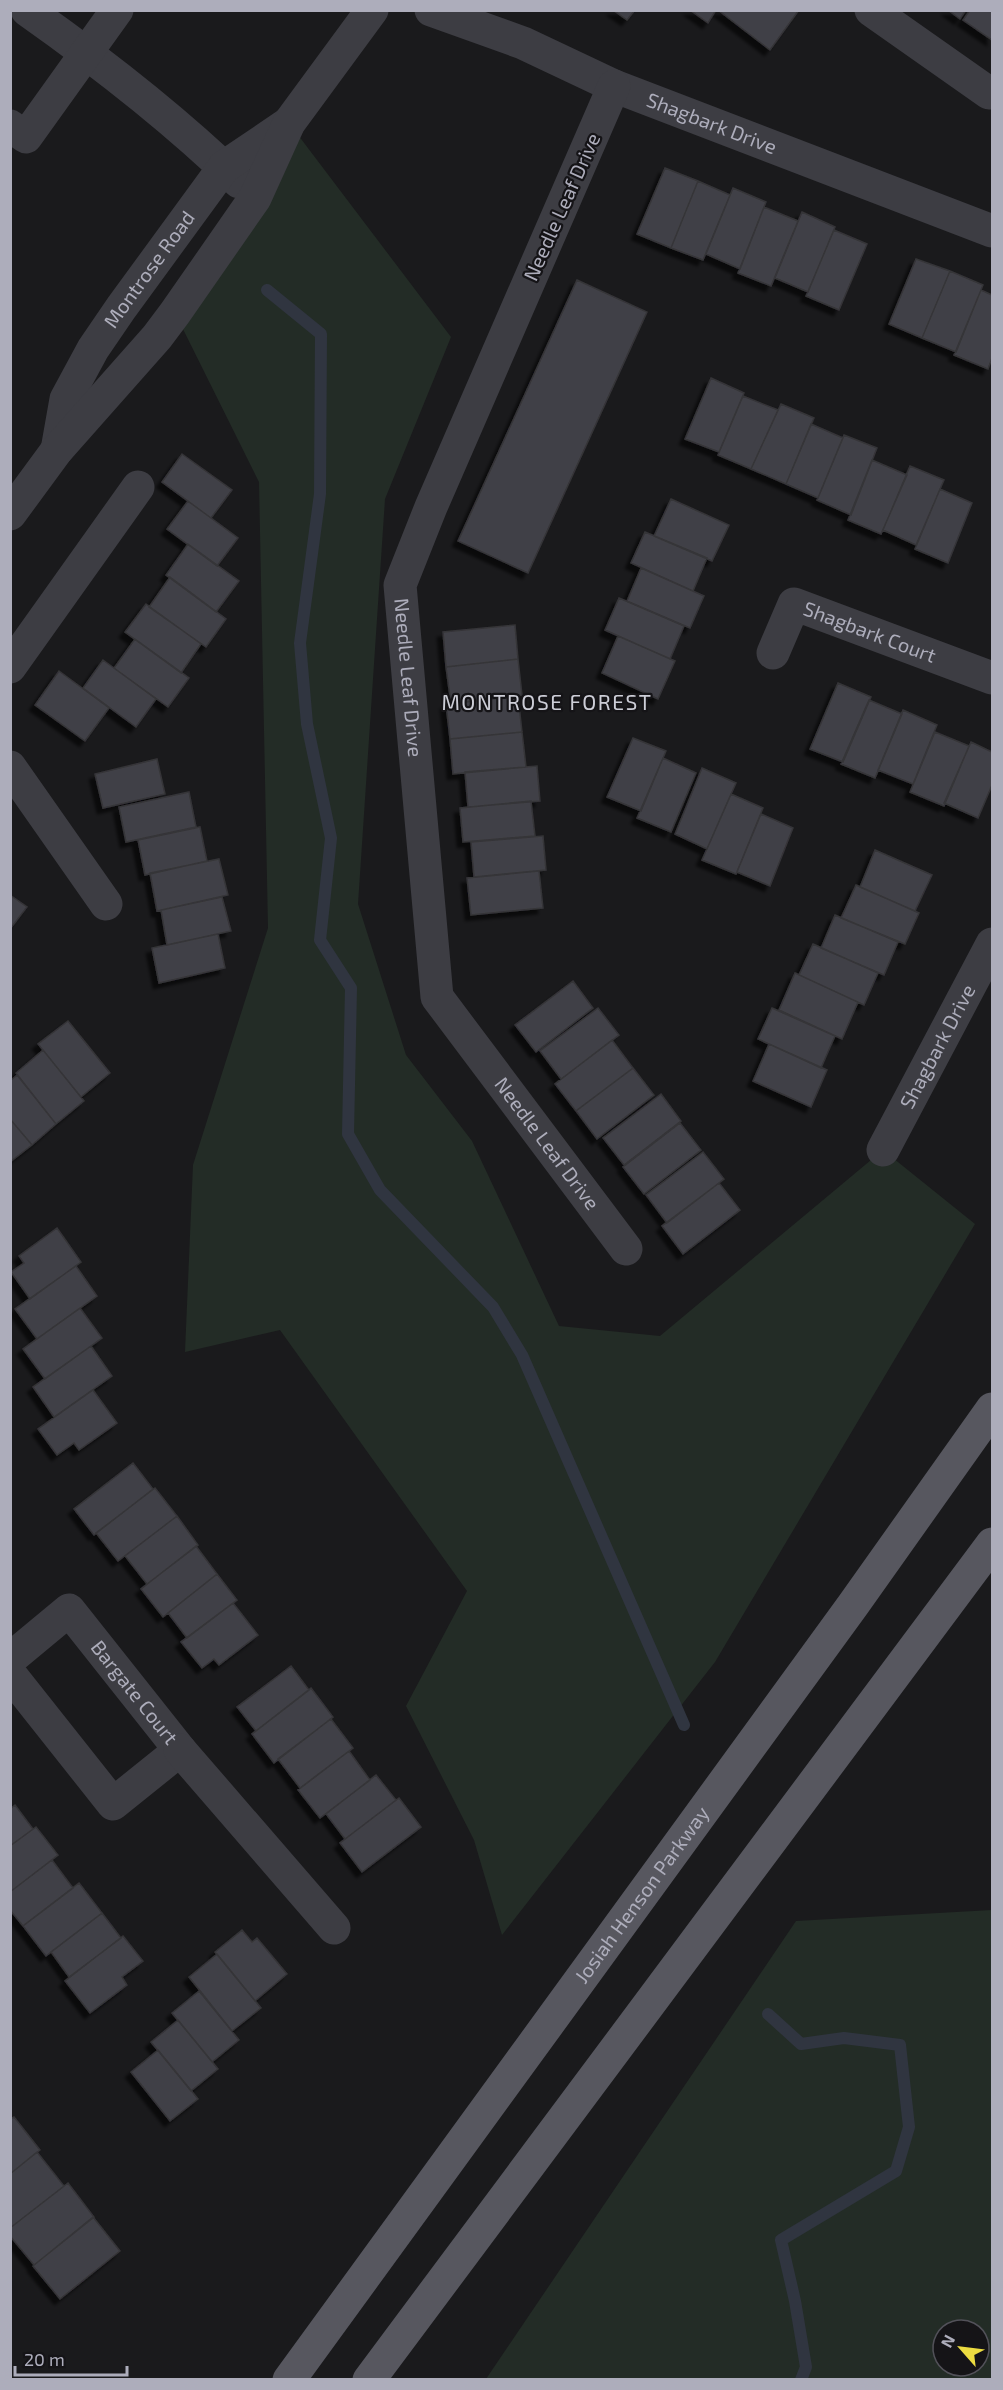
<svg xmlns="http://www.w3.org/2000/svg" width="1003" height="2390" viewBox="0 0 1003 2390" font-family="'Exo 2',sans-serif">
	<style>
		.green { fill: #232c26; fill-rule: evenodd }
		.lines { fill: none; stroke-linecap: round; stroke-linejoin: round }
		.stream { stroke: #303540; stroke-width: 12 }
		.building { fill: #414146; stroke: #353438; stroke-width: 1.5; filter: url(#shadow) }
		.minor { stroke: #3d3d43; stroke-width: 33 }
		.major { stroke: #57575f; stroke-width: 33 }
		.labels { text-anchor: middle; stroke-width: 4.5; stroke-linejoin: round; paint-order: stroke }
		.street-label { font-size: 20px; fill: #adadbb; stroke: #151417 }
		.neighbourhood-label { font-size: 21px; letter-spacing: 1.5px; fill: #cdced7; stroke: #151417 }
	</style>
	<defs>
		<filter id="shadow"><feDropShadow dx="-5.5" dy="5.5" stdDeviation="1.5" flood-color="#0009"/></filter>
	</defs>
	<rect width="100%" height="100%" fill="#1a1a1c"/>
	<path class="green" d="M289,123L451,337L385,499L358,904L406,1055L472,1141L559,1326L660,1336L883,1150L975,1224L715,1662L502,1935L474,1840L406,1706L467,1591L280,1330L185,1352L193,1165L268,928L259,482L175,313Z
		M992,1910V2379H486L796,1921ZM943,2330H979V2366H943Z"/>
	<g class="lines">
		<path class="stream" d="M267,290L321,334L320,494L300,643L307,724L331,838L320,940L351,988L348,1134L380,1190L493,1307L522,1355L684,1725
			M768,2014L801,2044L844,2038L900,2045L909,2127L896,2171L781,2240L795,2301L806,2367L801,2380"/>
	</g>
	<path class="building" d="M613,10H635L627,20Z
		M690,10H716L708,23Z
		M718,10H799L770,50Z
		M948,10H966L960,19Z
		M970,10H992V40L963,20Z
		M665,168L698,181L671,248L637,234Z
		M698,181L730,195L703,260L671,248Z
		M733,188L766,202L740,269L706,254Z
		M764,207L798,221L771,286L738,273Z
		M802,212L835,227L808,292L775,278Z
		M834,230L867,244L839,310L806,296Z
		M916,259L950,271L922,338L889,324Z
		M950,271L983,285L956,352L922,338Z
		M577,280L647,312L528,573L458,541Z
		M981,290L992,295V358L988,369L954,355Z
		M711,378L744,393L719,452L685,439Z
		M743,396L778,410L751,469L718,455Z
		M781,404L814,418L786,484L751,469Z
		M811,424L843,438L818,498L786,484Z
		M844,435L877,448L851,515L817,500Z
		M182,454L232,490L211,518L162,482Z
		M872,460L907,475L881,534L848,520Z
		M910,466L944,480L916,545L883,530Z
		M940,489L972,503L948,563L915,549Z
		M671,499L729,525L712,561L654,536Z
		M188,501L238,538L217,566L167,529Z
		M645,532L707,558L693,591L631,563Z
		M188,544L239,581L216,612L166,575Z
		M641,568L704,596L690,628L627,601Z
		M170,577L226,619L206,647L149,607Z
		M619,598L684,626L670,659L605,630Z
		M146,604L201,644L181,673L125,632Z
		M515,625L518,659L446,667L443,632Z
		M618,636L675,661L658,699L602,673Z
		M135,639L189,678L168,707L114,668Z
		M518,659L522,695L451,704L446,667Z
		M103,660L156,699L136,727L83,688Z
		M59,671L109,708L85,741L35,705Z
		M838,683L871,697L843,762L810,749Z
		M518,696L522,732L450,739L446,704Z
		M869,700L902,714L875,778L841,764Z
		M903,710L937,725L913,784L878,770Z
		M522,732L526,767L453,774L450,739Z
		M935,732L969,746L944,806L910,792Z
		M633,738L666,751L641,811L607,797Z
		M971,742L992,752V785L978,818L944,803Z
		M663,758L696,773L671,832L637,818Z
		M157,759L165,794L103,808L95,774Z
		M537,766L540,801L468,807L465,772Z
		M702,768L736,783L707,849L675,834Z
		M189,792L196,827L126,842L119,807Z
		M731,794L763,808L736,874L702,860Z
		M531,801L535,836L463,842L460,808Z
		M761,814L793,828L770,886L737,872Z
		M200,827L207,861L145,875L138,840Z
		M543,836L546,870L474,877L471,842Z
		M875,850L932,875L915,911L860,887Z
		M219,859L228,895L157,911L150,873Z
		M539,871L543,908L471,915L467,878Z
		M856,885L919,913L905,944L841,918Z
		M10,895L27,907L10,929Z
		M222,897L231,931L167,945L161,910Z
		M835,915L898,942L884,975L821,948Z
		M218,934L225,968L159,983L152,948Z
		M813,944L878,973L864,1005L799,975Z
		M795,973L858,1002L842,1039L779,1010Z
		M573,981L593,1008L536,1052L515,1025Z
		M598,1008L619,1035L561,1079L540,1051Z
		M772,1008L835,1036L821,1068L758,1039Z
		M68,1021L110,1073L81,1097L38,1044Z
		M612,1040L633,1068L576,1111L555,1084Z
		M769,1044L827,1070L811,1107L753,1081Z
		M43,1050L84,1101L56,1124L16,1073Z
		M633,1068L654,1095L597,1139L576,1111Z
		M17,1075L56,1124L32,1145L10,1119V1081Z
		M661,1094L681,1121L624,1165L603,1138Z
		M10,1119L32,1145L10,1162Z
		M680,1123L701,1150L644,1194L623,1167Z
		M703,1152L724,1179L667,1223L646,1195Z
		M719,1183L740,1210L683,1254L662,1226Z
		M57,1228L81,1262L30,1299L11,1272L24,1263L19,1256Z
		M76,1266L97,1296L37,1339L15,1309Z
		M80,1308L102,1338L45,1379L23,1349Z
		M91,1346L112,1376L54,1417L33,1387Z
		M93,1390L117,1423L79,1450L74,1443L57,1455L38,1429Z
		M133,1463L153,1489L94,1535L74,1509Z
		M155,1488L177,1516L118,1561L96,1533Z
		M177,1516L198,1545L147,1584L125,1556Z
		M196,1546L217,1574L163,1617L141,1589Z
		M217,1574L237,1600L187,1638L168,1613Z
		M233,1603L258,1635L219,1665L214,1659L202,1668L181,1642Z
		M291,1666L309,1690L256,1731L237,1707Z
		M311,1688L333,1717L274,1763L252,1734Z
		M331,1719L353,1748L300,1788L278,1759Z
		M349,1751L370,1780L320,1818L298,1790Z
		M376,1775L396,1800L345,1839L326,1814Z
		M399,1798L421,1827L362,1872L340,1843Z
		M15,1805L33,1829L10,1846V1809Z
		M36,1827L58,1855L10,1892V1846Z
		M52,1860L73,1888L23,1926L10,1910V1892Z
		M79,1883L102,1913L46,1956L23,1926Z
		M102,1913L121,1938L69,1977L51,1952Z
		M242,1930L252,1942L257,1938L287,1974L255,2001L215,1952Z
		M123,1936L143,1961L122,1977L127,1985L90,2013L65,1981Z
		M217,1954L261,2008L232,2031L189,1977Z
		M199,1991L239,2040L212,2062L172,2013Z
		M178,2020L218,2069L191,2091L151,2042Z
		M158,2050L198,2099L170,2121L131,2072Z
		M14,2117L40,2150L10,2174V2119Z
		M37,2152L64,2186L10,2228V2174Z
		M68,2183L94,2217L34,2265L10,2236V2228Z
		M93,2217L120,2251L60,2299L33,2266Z"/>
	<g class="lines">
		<g class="minor">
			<path d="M27,10C102,63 173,118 239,182"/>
			<path id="s1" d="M431,10L523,43L614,86L992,231"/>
			<path d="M871,10L989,93"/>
			<path id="s2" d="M614,86L431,507L400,585L437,997L626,1249"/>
			<path d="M10,126L26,137L117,10"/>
			<path id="s3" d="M57,450L66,399L93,349L121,308L224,167L289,123"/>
			<path d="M10,514L57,450L157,337L175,313L255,198L289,123L372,10"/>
			<path id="s4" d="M773,653L794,604L992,678"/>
			<path d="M10,667L138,487"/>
			<path d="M10,767L106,904"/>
			<path id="s5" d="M883,1150L992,944"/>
			<path id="s6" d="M10,1659L69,1610L180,1750L113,1804L10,1674"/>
			<path d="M180,1750L334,1928"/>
		</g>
		<g class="major">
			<path id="s7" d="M289,2380L853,1605L992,1409"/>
			<path d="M369,2380L992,1544"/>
		</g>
	</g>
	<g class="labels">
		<g class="street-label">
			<text dy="7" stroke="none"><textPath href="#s1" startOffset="303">Shagbark Drive</textPath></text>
			<text transform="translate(562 207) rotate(-66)" y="7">Needle Leaf Drive</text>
			<text dy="7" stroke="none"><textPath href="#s3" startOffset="206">Montrose Road</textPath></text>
			<text dy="7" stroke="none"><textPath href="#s4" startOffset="134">Shagbark Court</textPath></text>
			<text dy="7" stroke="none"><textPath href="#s2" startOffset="636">Needle Leaf Drive</textPath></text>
			<text dy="7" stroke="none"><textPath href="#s5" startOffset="117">Shagbark Drive</textPath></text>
			<text dy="7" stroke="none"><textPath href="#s2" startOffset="1140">Needle Leaf Drive</textPath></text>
			<text dy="7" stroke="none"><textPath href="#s6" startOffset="182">Bargate Court</textPath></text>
			<text dy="7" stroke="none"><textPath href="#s7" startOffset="600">Josiah Henson Parkway</textPath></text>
		</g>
		<g class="neighbourhood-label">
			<text x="547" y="710">MONTROSE FOREST</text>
		</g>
	</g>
	<rect width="1003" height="2390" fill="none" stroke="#adadbb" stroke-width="24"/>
	<g transform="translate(961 2348) rotate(298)"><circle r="28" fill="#151417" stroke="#525159" stroke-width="1.5"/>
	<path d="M0-4.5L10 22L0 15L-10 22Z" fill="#ecdc41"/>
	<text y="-9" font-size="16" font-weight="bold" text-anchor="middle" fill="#adadbb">N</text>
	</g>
	<path d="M15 2366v9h112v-9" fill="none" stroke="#adadbb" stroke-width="3"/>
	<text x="24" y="2366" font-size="18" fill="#adadbb" stroke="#151417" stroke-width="4.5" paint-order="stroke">20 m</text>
</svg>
